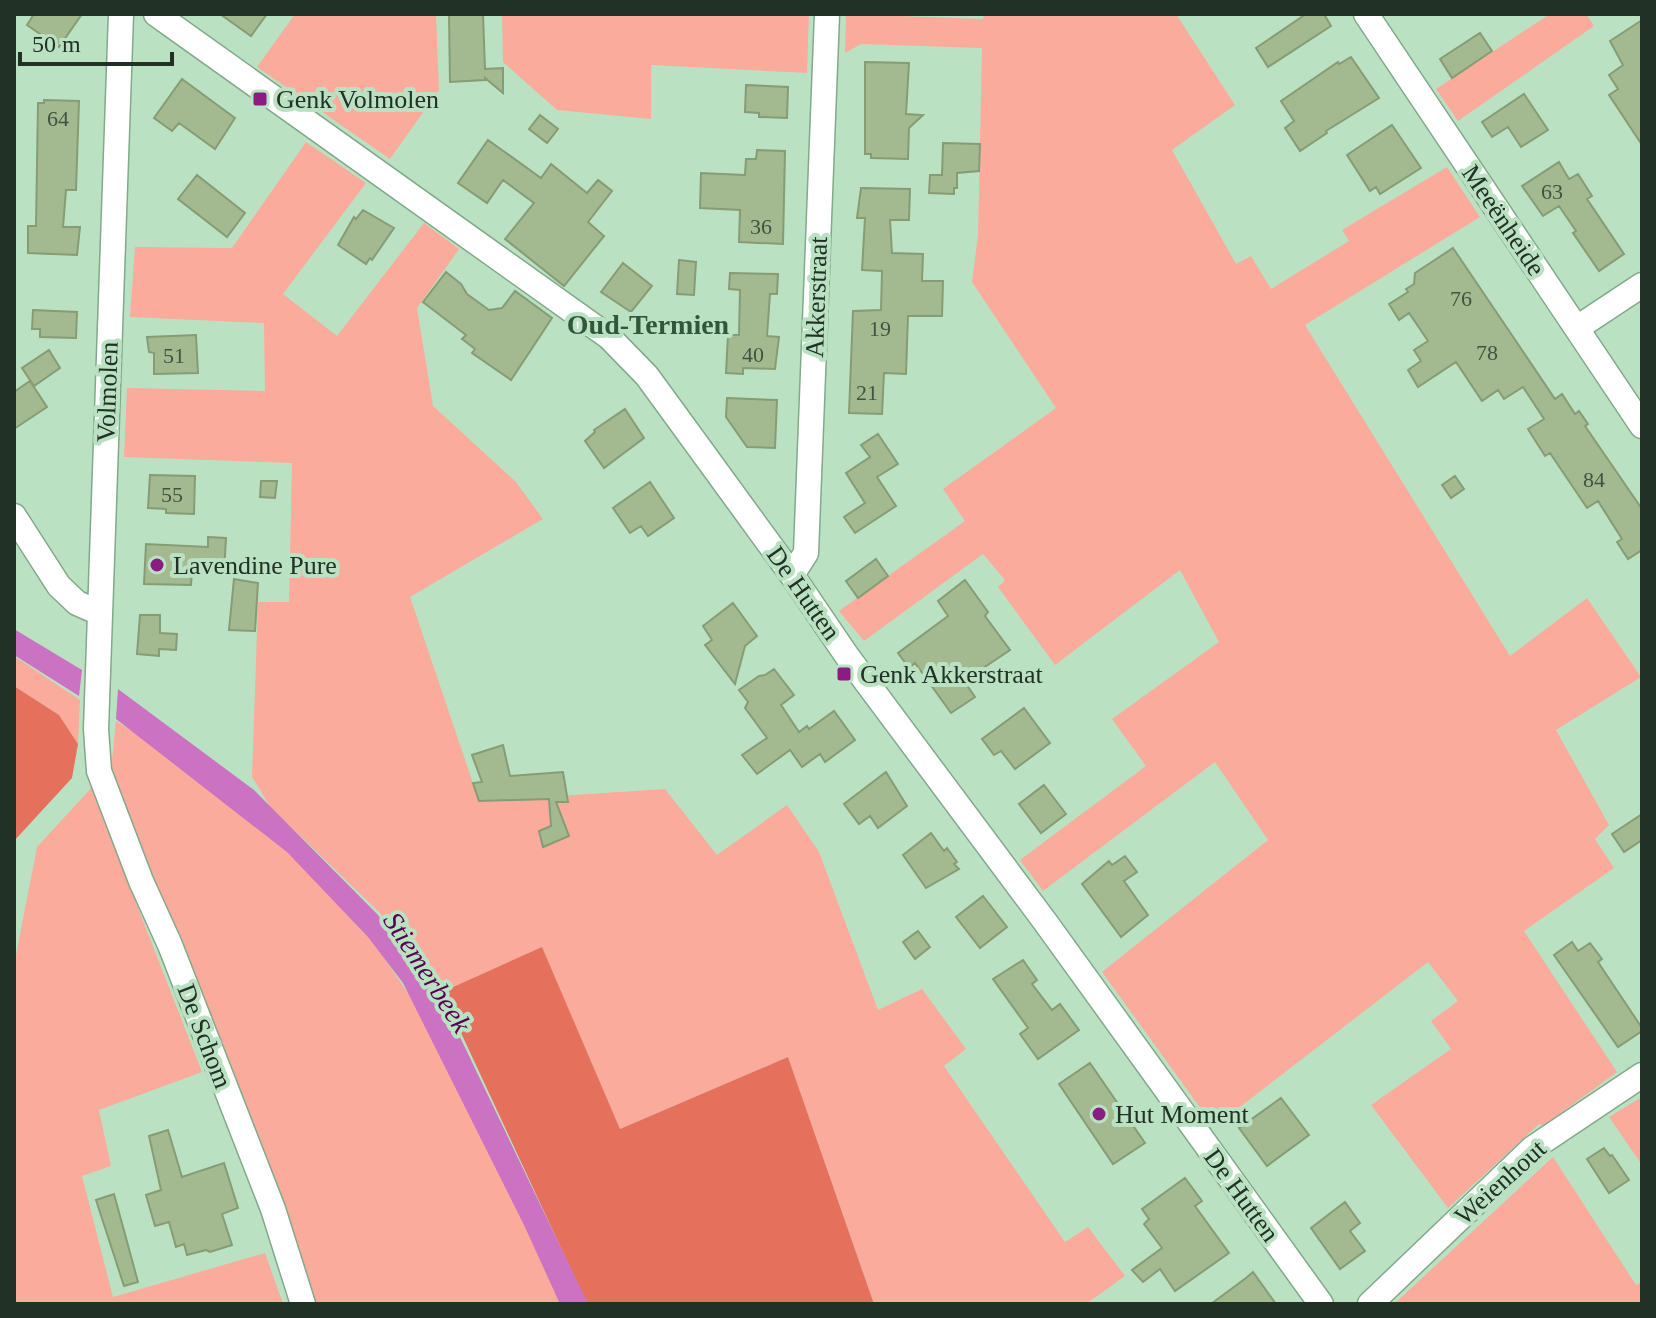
<svg xmlns="http://www.w3.org/2000/svg" width="1656" height="1318" viewBox="0 0 1656 1318" font-family="Georgia,serif">
	<style>
		.green { fill: #faab9c }
		.forest { fill: #e5715d }
		.water { fill: #cb73c2 }
		.building { fill: #a3b990; stroke: #869c74; stroke-width: 2 }
		.lines { fill: none; stroke-linecap: round; stroke-linejoin: round }
		.minor-casing { stroke: #82a98a; stroke-width: 27 }
		.minor { stroke: #fff; stroke-width: 24 }
		.poi-dot { fill: #891d82; stroke: #bae2c2; stroke-width: 3 }
		.labels { text-anchor: middle; stroke-width: 8; stroke-linejoin: round; paint-order: stroke }
		.number-label { font-size: 22px; fill: #425340 }
		.poi-label { font-size: 26px; fill: #213125; stroke: #bae2c2; text-anchor: start }
		.street-label { font-size: 26px; fill: #213125; stroke: #bae2c2 }
		.neighbourhood-label { font-size: 28px; font-weight: bold; fill: #32563b; stroke: #bae2c2 }
		.water-label { font-size: 28px; font-style: italic; fill: #550050; stroke: #bae2c2 }
	</style>
	<rect width="100%" height="100%" fill="#bae2c2"/>
	<path class="green" d="M295,14H436L439,90L390,159L257,67Z
		M502,14H809L807,73L651,65V119L557,110L503,62Z
		M846,14L983,19L984,14H1176L1235,105L1172,150L1236,264L1251,256L1271,289L1349,241L1342,230L1447,167L1480,217L1305,325L1510,656L1587,598L1641,677L1556,730L1609,825L1595,839L1614,868L1524,931L1617,1072L1543,1126L1539,1124L1448,1208L1371,1105L1451,1049L1431,1021L1458,1001L1428,962L1214,1127L1102,972L1268,840L1215,762L1043,891L1020,860L1146,766L1112,719L1219,642L1180,570L1055,665L998,587L1005,580L983,554L864,641L839,611L965,521L943,489L1056,408L972,282L978,235L982,48L861,44L845,53Z
		M1550,14H1586L1594,26L1458,121L1436,89Z
		M306,142L366,183L283,294L337,336L424,223L459,249L417,308L433,406L515,481L543,519L410,597L479,801L665,789L717,855L787,805L819,852L878,1010L922,989L966,1049L944,1066L1065,1242L1088,1227L1125,1276L1086,1304H874L788,1057L620,1129L542,948L442,992L379,912L271,808L252,777L258,602H289L292,463L124,457L127,388L265,391L264,323L130,317L135,247L232,248Z
		M14,656L80,700L78,744L59,715L14,686Z
		M116,721L215,783L356,917L408,993L442,1050L566,1304H313L111,770Z
		M95,784L138,908L202,1072L99,1110L111,1166L82,1176L113,1297L265,1253L283,1304H14V965L37,847Z
		M1642,1097V1165L1609,1117Z
		M1553,1157L1636,1285L1642,1282V1304H1394Z"/>
	<path class="forest" d="M14,686L59,715L78,744L72,778L14,841Z
		M542,947L620,1129L788,1057L874,1304H587L442,992Z"/>
	<path class="water" d="M14,629L82,670L79,696L14,655Z
		M118,689L254,790L378,915L447,1010L588,1304H560L524,1225L403,983L368,937L287,852L116,719Z"/>
	<path class="building" d="M34,14H82L59,47L27,25Z
		M220,14H267L251,36Z
		M449,14H483L485,69L503,68V93L485,78V80L450,82Z
		M1306,14H1324L1331,26L1268,67L1256,48Z
		M1642,20V145L1609,95L1618,89L1609,75L1623,65L1610,41Z
		M1480,33L1492,51L1452,78L1440,59Z
		M1351,57L1379,98L1326,131L1327,133L1300,151L1285,128L1294,121L1281,101L1338,62L1339,64Z
		M865,62L909,63L906,114L923,115L909,128L908,159L871,158V154H865Z
		M182,79L235,118L215,149L179,123L172,131L154,118Z
		M746,85L788,87L787,118L759,117V113L745,112Z
		M1524,94L1548,130L1521,147L1508,127L1492,137L1482,122Z
		M44,100L79,101L76,190H66L63,227H80L77,255L28,253V226H36L38,103H44Z
		M540,115L558,129L547,143L529,129Z
		M1392,125L1421,168L1380,194L1376,187L1370,191L1347,155Z
		M488,140L541,178L551,164L587,193L598,180L612,191L588,222L604,236L564,286L505,239L534,203L503,180L487,203L458,183Z
		M943,143L980,144L979,171L957,173V188H954V194L929,193L930,175H942Z
		M757,150L785,151L783,244L739,242L740,210L700,208L701,173L745,175L746,159H756Z
		M1559,162L1569,179L1578,174L1592,196L1587,199L1624,254L1599,271L1573,233L1576,231L1559,206L1543,216L1522,186Z
		M197,175L245,213L227,237L178,199Z
		M861,188L910,189L909,220H890L892,253L923,254L922,281H943L942,316H908L906,374L884,373L882,414L849,413L853,311L881,310L882,271L862,270L865,218H857Z
		M363,210L394,228L372,260L370,258L366,264L338,245L354,217L356,219Z
		M1453,248L1555,399L1562,394L1575,414L1579,411L1588,424L1585,426L1642,509V550L1628,559L1617,542L1622,539L1598,501L1587,508L1550,453L1545,456L1528,429L1544,419L1523,387L1504,399L1498,390L1482,401L1456,362L1418,387L1408,370L1421,361L1414,350L1428,341L1409,313L1399,320L1389,304L1408,292L1406,289L1414,284L1415,273Z
		M679,260L696,262L694,295L677,294Z
		M623,263L652,286L631,312L601,292Z
		M446,272L461,284L467,294L489,310L502,308L515,291L552,318L511,380L472,353L475,349L462,339L466,335L423,302Z
		M730,273L778,274L777,294H770L767,336L779,337L775,369L743,368V374L726,373L728,335H739L740,290L729,289Z
		M33,310L77,312L76,338L40,337V329H32Z
		M196,335L198,373L154,374V353L149,352L147,337Z
		M49,350L60,368L34,386L22,368Z
		M30,381L47,407L14,429V392Z
		M727,398L777,400L775,448L747,447L726,417Z
		M625,409L644,438L604,468L585,441L595,432L594,430Z
		M878,434L898,464L877,477L896,506L855,533L844,517L865,503L846,473L870,457L861,445Z
		M150,475L195,476L194,514L166,513V509L148,508Z
		M1455,476L1464,489L1451,498L1442,485Z
		M261,481H277L275,498L260,497Z
		M650,482L674,518L648,536L641,526L630,533L613,508Z
		M208,537L226,538L224,573L192,572L191,585L144,584L146,544L208,547Z
		M876,559L888,576L858,598L846,581Z
		M234,579L258,583L255,631L229,630Z
		M965,580L988,612L985,616L1010,650L964,681L975,697L951,713L915,663L909,668L898,653L948,616L938,601Z
		M733,603L757,636L745,646L735,684L705,645L712,640L703,626Z
		M140,615H160V633L177,634L176,650L159,649V656L137,654Z
		M774,669L794,695L781,705L799,732L807,726L809,729L834,711L855,740L825,762L820,754L802,767L790,750L757,774L742,755L767,738L745,708L748,702L739,690L759,676L765,675Z
		M1024,708L1050,743L1015,769L1001,751L994,755L982,739Z
		M503,745L510,776L563,772L568,802H556L569,836L543,847L539,831L551,826L549,799L479,801L473,783L482,782L472,755Z
		M886,772L907,806L878,828L870,816L859,824L844,804Z
		M1044,785L1066,814L1041,833L1019,804Z
		M1642,814V840L1624,852L1612,834Z
		M931,833L944,851L947,848L957,862L954,864L959,869L926,888L903,855Z
		M1125,856L1137,872L1124,881L1148,915L1121,937L1082,884L1109,861L1112,865Z
		M983,896L1007,927L980,948L956,917Z
		M918,931L930,947L915,959L903,942Z
		M1572,942L1578,951L1590,943L1602,959L1598,962L1642,1028V1031L1618,1047L1554,955Z
		M1023,960L1037,980L1032,984L1052,1010L1060,1004L1079,1030L1038,1059L1020,1034L1028,1028L993,979Z
		M1090,1063L1145,1143L1113,1164L1059,1084Z
		M1281,1098L1309,1135L1267,1166L1239,1128Z
		M168,1130L182,1177L224,1163L238,1208L222,1214L232,1245L210,1252L206,1250L187,1255L184,1244L176,1247L169,1222L155,1226L146,1195L161,1190L149,1136Z
		M1604,1148L1610,1156L1612,1155L1629,1180L1609,1193L1587,1159Z
		M1185,1178L1202,1201L1195,1206L1229,1253L1175,1291L1160,1269L1143,1282L1132,1270L1162,1248L1144,1224L1149,1219L1142,1209Z
		M114,1194L138,1282L124,1286L96,1200Z
		M1345,1202L1360,1223L1350,1231L1365,1251L1340,1269L1311,1228Z
		M1253,1272L1276,1304H1211L1246,1278Z"/>
	<g class="lines">
		<defs>
			<path id="minor" d="M121,14L96,729L99,771L141,881L170,945L273,1209L303,1304
				M156,14L609,337L647,376L792,575L847,656L1046,923L1321,1304
				M1366,14L1642,426
				M1577,328L1642,285
				M14,516L59,586L77,603L100,613
				M792,575L806,553L827,14
				M1370,1304L1533,1148L1642,1075"/>
		</defs>
		<use href="#minor" class="minor-casing"/>
		<use href="#minor" class="minor"/>
	</g>
	<g class="poi-dot">
		<rect x="252" y="91" width="16" height="16" rx="4"/>
		<circle cx="157" cy="565" r="8"/>
		<rect x="836" y="666" width="16" height="16" rx="4"/>
		<circle cx="1099" cy="1114" r="8"/>
	</g>
	<g class="labels">
		<g class="number-label">
			<text x="58" y="126">64</text>
			<text x="1552" y="199">63</text>
			<text x="761" y="234">36</text>
			<text x="1461" y="306">76</text>
			<text x="880" y="336">19</text>
			<text x="1487" y="360">78</text>
			<text x="753" y="362">40</text>
			<text x="174" y="363">51</text>
			<text x="867" y="400">21</text>
			<text x="1594" y="487">84</text>
			<text x="172" y="502">55</text>
		</g>
		<g class="poi-label">
			<text x="276" y="108">Genk Volmolen</text>
			<text x="173" y="574">Lavendine Pure</text>
			<text x="860" y="683">Genk Akkerstraat</text>
			<text x="1115" y="1123">Hut Moment</text>
		</g>
		<g class="street-label">
			<text transform="translate(1504 220) rotate(56)" y="9">Meeënheide</text>
			<text transform="translate(816 297) rotate(-88)" y="9">Akkerstraat</text>
			<text transform="translate(107 392) rotate(-88)" y="9">Volmolen</text>
			<text transform="translate(804 593) rotate(55)" y="9">De Hutten</text>
			<text transform="translate(205 1036) rotate(69)" y="9">De Schom</text>
			<text transform="translate(1500 1182) rotate(-42)" y="9">Weienhout</text>
			<text transform="translate(1242 1195) rotate(54)" y="9">De Hutten</text>
		</g>
		<g class="neighbourhood-label">
			<text x="648" y="334">Oud-Termien</text>
		</g>
		<g class="water-label">
			<text transform="translate(428 972) rotate(57)" y="10">Stiemerbeek</text>
		</g>
	</g>
	<rect width="1656" height="1318" fill="none" stroke="#213125" stroke-width="32"/>
	<path d="M20 52v12h152v-12" fill="none" stroke="#213125" stroke-width="4"/>
	<text x="32" y="52" font-size="24" fill="#213125" stroke="#bae2c2" stroke-width="6" paint-order="stroke">50 m</text>
</svg>
